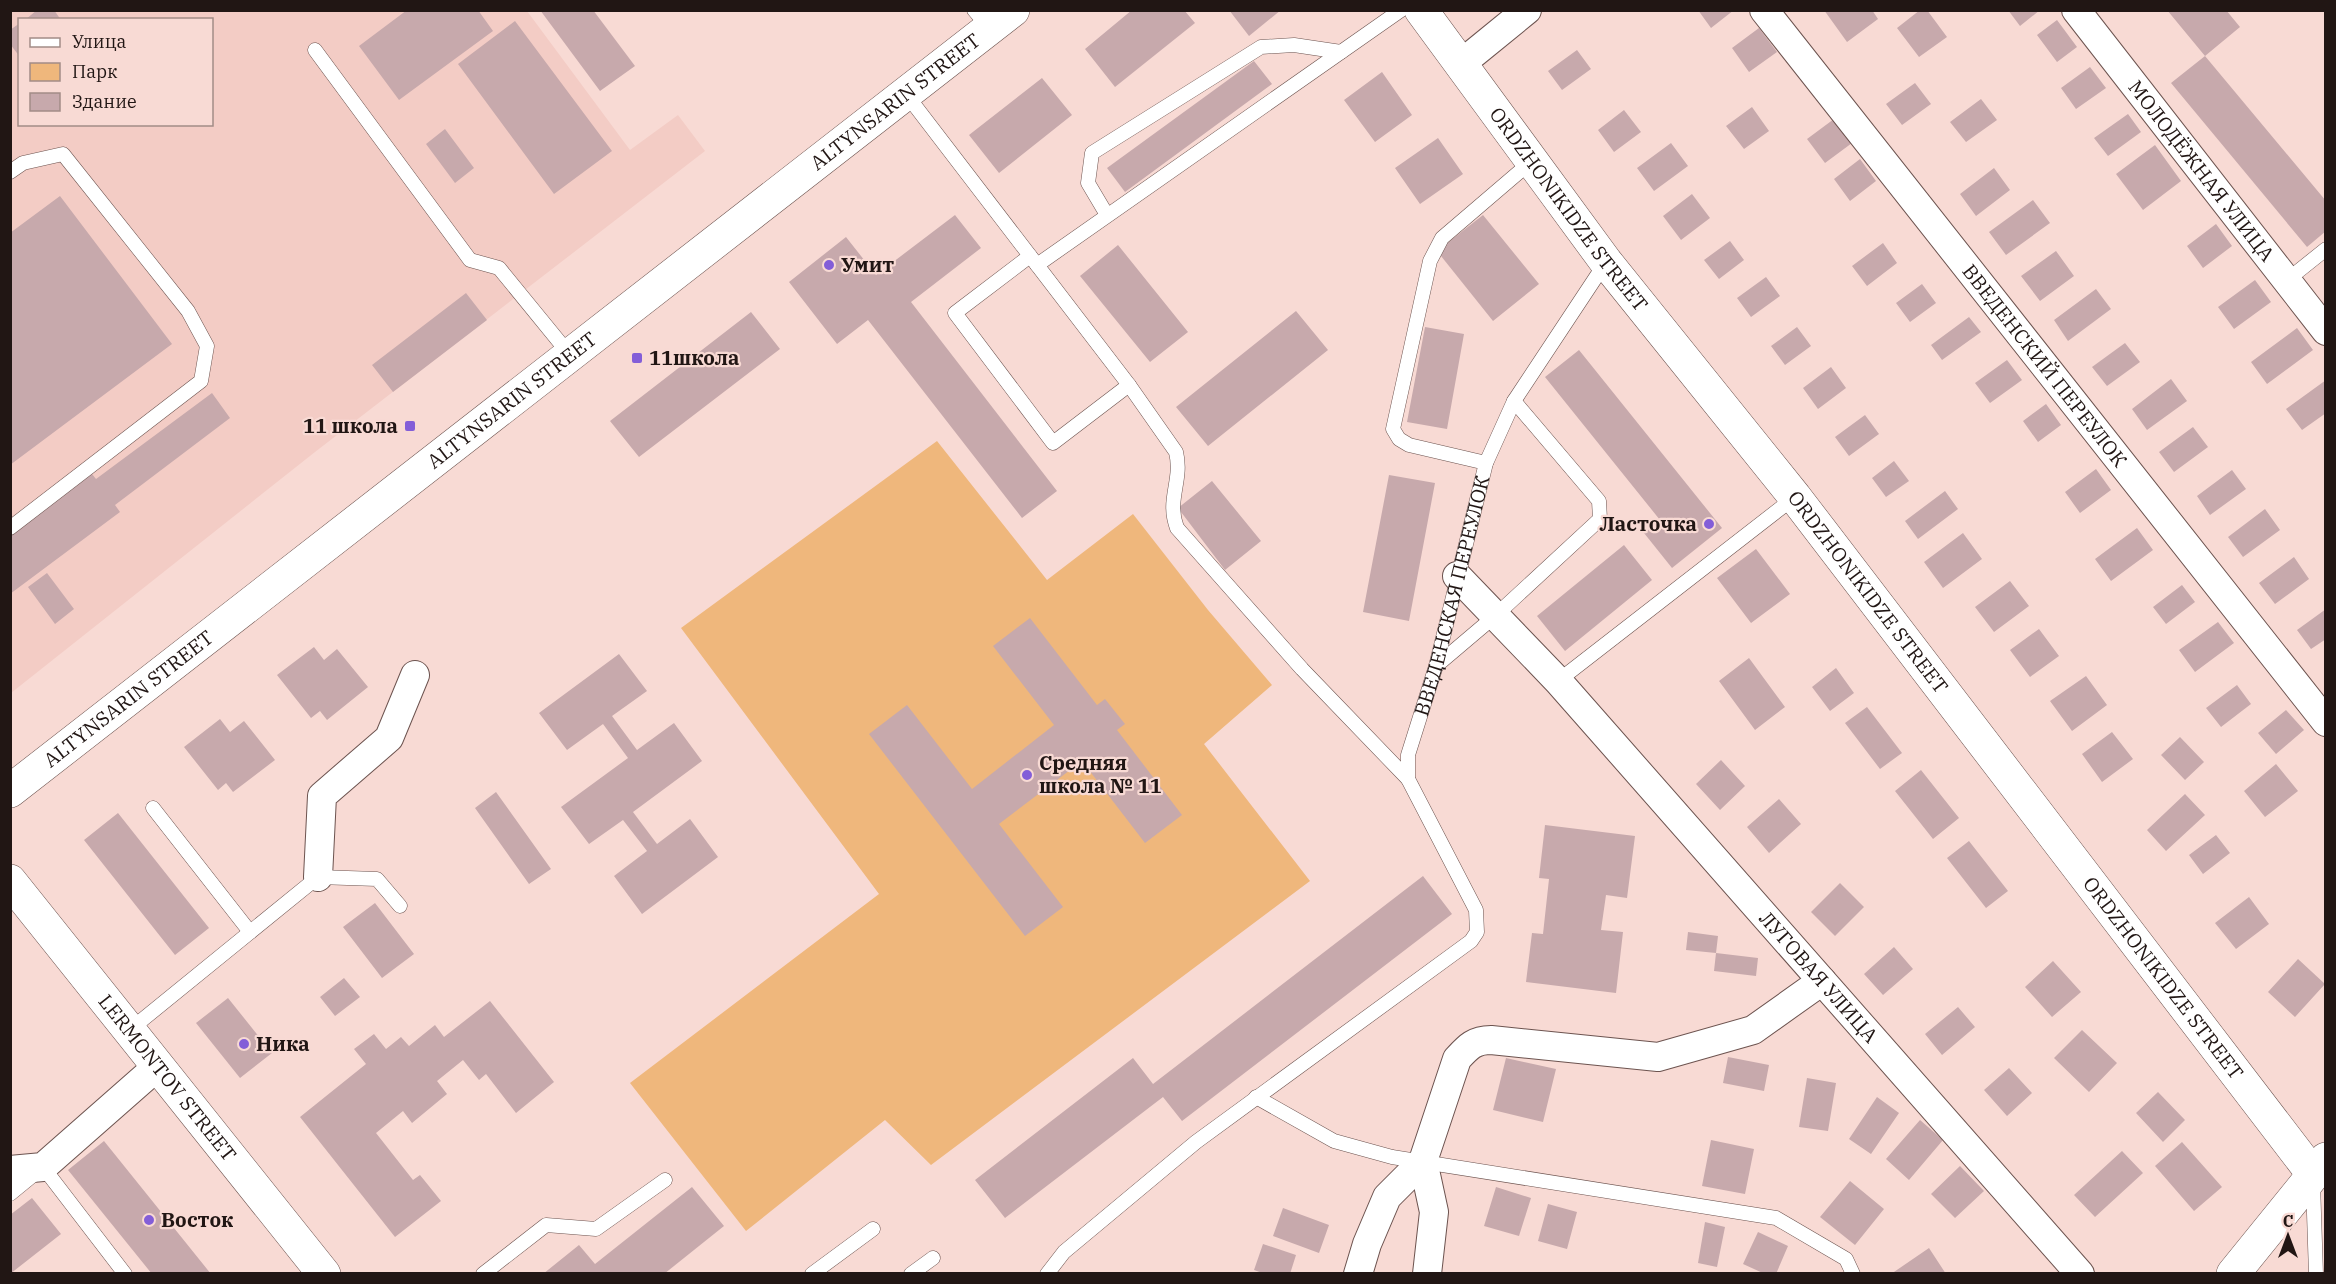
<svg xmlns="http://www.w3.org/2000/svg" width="2336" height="1284" viewBox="0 0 2336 1284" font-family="'IBM Plex Serif',serif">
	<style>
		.built { fill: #f3ccc5; fill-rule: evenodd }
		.green { fill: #efb77c }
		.building { fill: #c7a9ac }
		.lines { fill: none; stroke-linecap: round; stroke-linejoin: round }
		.lane-casing { stroke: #6c534f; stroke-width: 15 }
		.street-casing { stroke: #6c534f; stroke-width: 30 }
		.secondary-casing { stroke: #6c534f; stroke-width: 34 }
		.lane { stroke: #fff; stroke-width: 14 }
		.street { stroke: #fff; stroke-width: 28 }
		.secondary { stroke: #fff; stroke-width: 33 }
		.poi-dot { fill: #835ed8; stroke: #f8dad4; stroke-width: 2 }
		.labels { text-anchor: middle; stroke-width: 4.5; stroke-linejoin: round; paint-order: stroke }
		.street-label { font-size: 20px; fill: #211614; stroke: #f8dad4 }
		.poi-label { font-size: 20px; font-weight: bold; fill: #211614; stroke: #f8dad4; text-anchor: start }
	</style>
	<rect width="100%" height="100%" fill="#f8dad4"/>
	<path class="built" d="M11,11H527L630,150L678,115L705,151L315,452L11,693ZM20,20H212V124H20Z"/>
	<path class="green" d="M937,441L1047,580L1133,514L1208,610L1272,685L1204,744L1310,881L931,1165L885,1120L746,1231L630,1083L879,894L681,628Z"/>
	<path class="building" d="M37,10H54L61,20H25Z
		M407,10H478L493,31L399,100L359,46Z
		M540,10H593L635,66L600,91Z
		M1132,10H1184L1195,23L1115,87L1085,49Z
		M1229,10H1281L1249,36Z
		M1698,10H1734L1711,28Z
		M1824,10H1872L1878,19L1847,42Z
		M1920,10H1927L1947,37L1919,57L1897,28Z
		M2008,10H2040L2020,26Z
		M2167,10H2226L2240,27L2205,56Z
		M2057,20L2077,47L2057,62L2037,35Z
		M515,21L612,151L554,194L458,64Z
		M20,23V57L10,44V30Z
		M1759,28L1777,52L1749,72L1732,48Z
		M1577,50L1591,69L1562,90L1548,71Z
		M2205,56L2326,201V231L2307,247L2171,83Z
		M1254,61L1272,84L1125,192L1107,168Z
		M2090,67L2106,88L2076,109L2061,88Z
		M1382,72L1412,115L1375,142L1344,100Z
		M1042,78L1072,115L999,173L969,135Z
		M1915,83L1931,104L1902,125L1886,104Z
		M1981,99L1997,120L1966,142L1950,122Z
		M1752,107L1769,131L1744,149L1726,126Z
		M1624,110L1641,132L1614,152L1598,130Z
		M2128,114L2141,132L2108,156L2094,138Z
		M1834,119L1852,143L1825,163L1807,139Z
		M445,129L474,168L455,183L426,144Z
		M1438,138L1463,174L1420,204L1395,168Z
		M1671,143L1688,166L1654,191L1637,168Z
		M2155,145L2181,181L2143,210L2116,174Z
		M1860,159L1876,181L1850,201L1834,179Z
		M1994,168L2010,190L1976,216L1960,194Z
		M1692,194L1710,218L1681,240L1663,216Z
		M60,196L172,344L10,465V233Z
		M2033,200L2050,223L2006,255L1989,232Z
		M955,215L981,248L911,302L1057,491L1022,518L868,320L837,344L789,282L846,237L876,275Z
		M1483,215L1539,284L1493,321L1437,251Z
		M2216,224L2232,246L2203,268L2187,246Z
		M1730,241L1744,260L1719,279L1704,260Z
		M1883,243L1897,263L1867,286L1852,266Z
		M1118,245L1188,332L1150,362L1080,276Z
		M2056,251L2074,276L2040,301L2021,276Z
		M1766,277L1780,296L1751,317L1737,298Z
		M2255,280L2271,302L2234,329L2218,307Z
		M1922,284L1936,303L1910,322L1896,303Z
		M2096,289L2111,309L2068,341L2054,320Z
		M466,293L487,320L393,392L372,365Z
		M1296,311L1328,350L1208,446L1176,407Z
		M751,312L780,349L639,457L610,421Z
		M1969,317L1981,332L1942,360L1931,345Z
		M1425,327L1464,334L1447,429L1407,422Z
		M1797,327L1811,346L1785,365L1771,346Z
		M2297,328L2313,350L2267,384L2251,362Z
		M2125,343L2140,362L2107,386L2092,367Z
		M1579,350L1722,528L1672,568L1644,533L1660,520L1545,377Z
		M2007,360L2022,380L1990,403L1975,383Z
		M1831,367L1846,388L1818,409L1803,388Z
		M2171,379L2187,401L2147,430L2132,409Z
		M2326,380V413L2302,430L2286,409Z
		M212,393L230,418L115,505L120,512L10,594V536L92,474L96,479Z
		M2046,404L2061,425L2038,442L2023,421Z
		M1865,415L1879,434L1849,456L1835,437Z
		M2193,427L2208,447L2174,472L2159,452Z
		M1894,461L1909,481L1886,497L1872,478Z
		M2096,469L2111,490L2080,513L2065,492Z
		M2232,470L2246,489L2210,515L2197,496Z
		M1389,475L1435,483L1409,621L1363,612Z
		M1212,481L1261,541L1225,570L1178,508Z
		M1945,491L1958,509L1918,539L1905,521Z
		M2265,509L2280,530L2243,557L2228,537Z
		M2137,528L2153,550L2111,581L2095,559Z
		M1963,533L1982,559L1943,588L1924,562Z
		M1624,545L1652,580L1565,651L1537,616Z
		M1756,549L1790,594L1751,623L1717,578Z
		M2294,557L2309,579L2275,604L2259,583Z
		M47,573L74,609L55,624L28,587Z
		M2010,581L2029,606L1994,632L1975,607Z
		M2182,585L2195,602L2166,624L2153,607Z
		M2326,609V639L2311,649L2297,630Z
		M1030,618L1097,705L1105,699L1125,724L1117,730L1182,815L1145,843L1082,761L999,824L1063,907L1025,936L869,734L907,705L972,789L1054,725L993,646Z
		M2218,622L2234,643L2195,672L2179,650Z
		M2039,629L2059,656L2030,677L2010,650Z
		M314,647L324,660L337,649L368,687L327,720L320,711L311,718L277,675Z
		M619,654L647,691L612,716L637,750L674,723L702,761L633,812L657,844L690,819L718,857L642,914L614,876L647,851L623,820L589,844L561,807L628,758L603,724L567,750L539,713Z
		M1749,658L1785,707L1755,730L1719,681Z
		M1836,668L1854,693L1830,711L1812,687Z
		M2086,676L2107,705L2072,731L2050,701Z
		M2237,685L2251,704L2221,727L2206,708Z
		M1867,707L1902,753L1880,769L1845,723Z
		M2286,710L2304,730L2276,754L2258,733Z
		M220,719L230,732L244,721L275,760L233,792L226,783L218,790L184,747Z
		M2112,732L2133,759L2102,782L2082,754Z
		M2180,737L2204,762L2185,780L2161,755Z
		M1721,760L1745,786L1720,810L1696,784Z
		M2276,764L2298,791L2265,817L2244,791Z
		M1921,770L1959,818L1933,839L1895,791Z
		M496,792L551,869L529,884L475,808Z
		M2185,794L2205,815L2166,851L2147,830Z
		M1779,799L1801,824L1769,853L1747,827Z
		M118,813L209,928L175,955L84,840Z
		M1545,825L1635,836L1627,898L1606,895L1601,930L1623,932L1616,993L1526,982L1532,933L1543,934L1549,879L1539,878Z
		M2216,835L2230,853L2203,874L2189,855Z
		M1969,841L2008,891L1986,908L1947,858Z
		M1423,876L1452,914L1182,1121L1163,1097L1005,1218L975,1180L1133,1058L1153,1084Z
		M1840,883L1864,907L1835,936L1811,912Z
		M2249,897L2269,924L2236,949L2215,923Z
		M375,903L414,954L382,978L343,927Z
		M1688,932L1718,936L1716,953L1758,958L1756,976L1714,971L1716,953L1686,950Z
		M1894,947L1913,969L1883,995L1864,974Z
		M2298,959L2325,984L2295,1017L2268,992Z
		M2053,961L2081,992L2052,1017L2025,987Z
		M344,978L360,997L335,1016L320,997Z
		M228,998L272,1053L240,1078L196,1023Z
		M490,1001L554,1082L516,1113L486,1074L479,1080L463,1060L437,1081L447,1094L412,1123L403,1111L376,1133L413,1180L420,1175L441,1201L395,1237L300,1117L366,1064L354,1049L374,1034L386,1049L401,1037L409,1046L435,1025L444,1037Z
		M1958,1007L1975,1027L1942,1055L1925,1034Z
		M2082,1030L2117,1063L2089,1092L2054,1058Z
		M1728,1057L1769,1065L1764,1091L1723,1083Z
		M1506,1058L1556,1069L1543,1122L1493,1110Z
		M2009,1068L2032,1093L2007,1116L1984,1090Z
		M1807,1078L1836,1083L1828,1131L1799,1127Z
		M2158,1092L2185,1120L2163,1142L2136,1113Z
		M1877,1097L1899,1113L1871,1154L1849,1139Z
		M1920,1120L1943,1140L1909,1180L1886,1159Z
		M1711,1140L1754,1149L1745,1194L1702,1186Z
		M104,1141L211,1274H152L68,1170Z
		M2182,1142L2222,1187L2194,1211L2155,1166Z
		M2122,1151L2143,1173L2095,1217L2074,1195Z
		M1960,1166L1984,1191L1955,1218L1931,1194Z
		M1850,1181L1884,1209L1855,1245L1820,1217Z
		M692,1187L724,1226L664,1274H543L579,1245L595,1264Z
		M1496,1187L1531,1198L1519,1236L1484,1226Z
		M32,1198L61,1234L10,1274V1215Z
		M1548,1204L1577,1212L1567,1249L1538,1241Z
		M1283,1208L1329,1225L1319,1253L1273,1236Z
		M1705,1222L1725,1227L1717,1267L1698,1263Z
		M1758,1232L1788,1246L1776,1274H1765L1743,1264Z
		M1263,1244L1296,1255L1290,1274H1265L1254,1270Z
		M1929,1248L1946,1274H1891Z"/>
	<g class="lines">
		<defs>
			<g id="lane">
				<path d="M974,10L990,29"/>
				<path d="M315,50L470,260L499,268L570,355"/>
				<path d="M906,94L1129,385L1176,452C1183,481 1166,499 1177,528L1302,669L1408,779"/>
				<path d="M10,172L23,163L63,154L188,311L207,346L201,381L10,528"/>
				<path d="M1107,215L1088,183L1092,153L1261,47L1294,45L1341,52"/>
				<path d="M1030,256L955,313L1053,443L1129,385"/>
				<path d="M1037,265L1401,10"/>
				<path d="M2286,281L2326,249"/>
				<path d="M1486,463L1409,445L1399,439L1393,429L1430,261L1442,238L1532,161"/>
				<path d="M1436,666L1495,616L1600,519L1599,501L1514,401"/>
				<path d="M1558,681L1795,497"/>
				<path d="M153,808L250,932"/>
				<path d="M131,1029L318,877L377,879L400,906"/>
				<path d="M1256,1097L1334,1141L1392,1157L1776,1218L1846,1259L1853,1274"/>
				<path d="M2313,1183L2316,1274"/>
				<path d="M10,1194L43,1167L125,1274"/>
				<path d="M483,1274L546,1225L596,1229L665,1180"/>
				<path d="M812,1274L873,1229"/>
				<path d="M911,1274L933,1258"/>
				<path id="s1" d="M1047,1274L1064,1252L1196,1142L1471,941L1477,932L1476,910L1408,779V755L1436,666L1486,463L1514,401L1606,262"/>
			</g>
			<g id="street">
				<path id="s2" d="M1764,10L2326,722"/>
				<path id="s3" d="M2076,10L2326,331"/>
				<path d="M1462,63L1527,10"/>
				<path id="s4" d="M1457,576L1558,681L2080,1274"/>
				<path d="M318,877L322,796L389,738L415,675"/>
				<path d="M10,1170L43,1167L159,1065"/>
				<path d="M1358,1274L1367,1244L1387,1197L1423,1161"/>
				<path d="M1427,1274L1434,1212L1423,1161L1457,1059C1468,1047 1474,1040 1491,1040L1658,1057L1753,1030L1822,981"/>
			</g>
			<g id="secondary">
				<path id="s5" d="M1421,10L1606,262L1795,497L2313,1174"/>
				<path id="s6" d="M10,791L1013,10"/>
				<path id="s7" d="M10,881L324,1274"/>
				<path d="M2233,1274L2326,1159"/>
			</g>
		</defs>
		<use href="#lane" class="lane-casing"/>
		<use href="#street" class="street-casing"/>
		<use href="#secondary" class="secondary-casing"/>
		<use href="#lane" class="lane"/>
		<use href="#street" class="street"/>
		<use href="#secondary" class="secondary"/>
	</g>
	<g class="poi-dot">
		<circle cx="829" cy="265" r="6"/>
		<rect x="631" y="352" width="12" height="12" rx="3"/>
		<rect x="404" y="420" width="12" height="12" rx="3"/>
		<circle cx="1709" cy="524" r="6"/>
		<circle cx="1027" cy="775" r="6"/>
		<circle cx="244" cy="1044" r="6"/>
		<circle cx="149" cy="1220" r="6"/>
	</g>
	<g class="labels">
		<g class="street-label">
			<text dy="7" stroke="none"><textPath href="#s6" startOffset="1122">ALTYNSARIN STREET</textPath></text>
			<text dy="7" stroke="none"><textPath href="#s3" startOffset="204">МОЛОДЁЖНАЯ УЛИЦА</textPath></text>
			<text dy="7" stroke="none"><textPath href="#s5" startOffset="248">ORDZHONIKIDZE STREET</textPath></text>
			<text dy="7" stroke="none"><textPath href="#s2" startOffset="453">ВВЕДЕНСКИЙ ПЕРЕУЛОК</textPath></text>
			<text dy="7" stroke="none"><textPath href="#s6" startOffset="636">ALTYNSARIN STREET</textPath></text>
			<text dy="7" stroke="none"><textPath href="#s5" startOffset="734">ORDZHONIKIDZE STREET</textPath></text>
			<text dy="7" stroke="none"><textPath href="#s1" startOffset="910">ВВЕДЕНСКАЯ ПЕРЕУЛОК</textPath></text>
			<text dy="7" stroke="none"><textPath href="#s6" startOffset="150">ALTYNSARIN STREET</textPath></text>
			<text dy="7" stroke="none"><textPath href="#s4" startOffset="540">ЛУГОВАЯ УЛИЦА</textPath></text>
			<text dy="7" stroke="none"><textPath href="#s5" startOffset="1220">ORDZHONIKIDZE STREET</textPath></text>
			<text dy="7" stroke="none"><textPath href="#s7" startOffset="252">LERMONTOV STREET</textPath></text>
		</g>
		<g class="poi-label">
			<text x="841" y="272">Умит</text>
			<text x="649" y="365">11школа</text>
			<text x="398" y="433" text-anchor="end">11 школа</text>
			<text x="1697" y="531" text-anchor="end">Ласточка</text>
			<text x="1039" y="770">Средняя<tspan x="1039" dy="23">школа № 11</tspan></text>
			<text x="256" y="1051">Ника</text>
			<text x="161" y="1227">Восток</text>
		</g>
	</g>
	<rect width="2336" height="1284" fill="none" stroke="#211614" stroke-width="24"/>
	<rect x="18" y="18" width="195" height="108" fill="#f8dad4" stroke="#a28c87" stroke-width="1.5"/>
	<rect x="30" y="38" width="30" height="9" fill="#ffffff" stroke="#a28c87" stroke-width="1.5"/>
	<text x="72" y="48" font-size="18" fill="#211614">Улица</text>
	<rect x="30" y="63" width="30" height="18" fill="#efb77c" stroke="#a28c87" stroke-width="1.5"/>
	<text x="72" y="78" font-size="18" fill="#211614">Парк</text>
	<rect x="30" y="93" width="30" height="18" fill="#c7a9ac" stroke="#a28c87" stroke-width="1.5"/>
	<text x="72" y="108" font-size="18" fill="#211614">Здание</text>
	<g transform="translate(2288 1236)" stroke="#f8dad4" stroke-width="4.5" paint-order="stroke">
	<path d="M0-4.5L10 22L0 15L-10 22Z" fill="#211614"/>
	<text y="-9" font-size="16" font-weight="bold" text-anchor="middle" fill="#211614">С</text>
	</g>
</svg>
